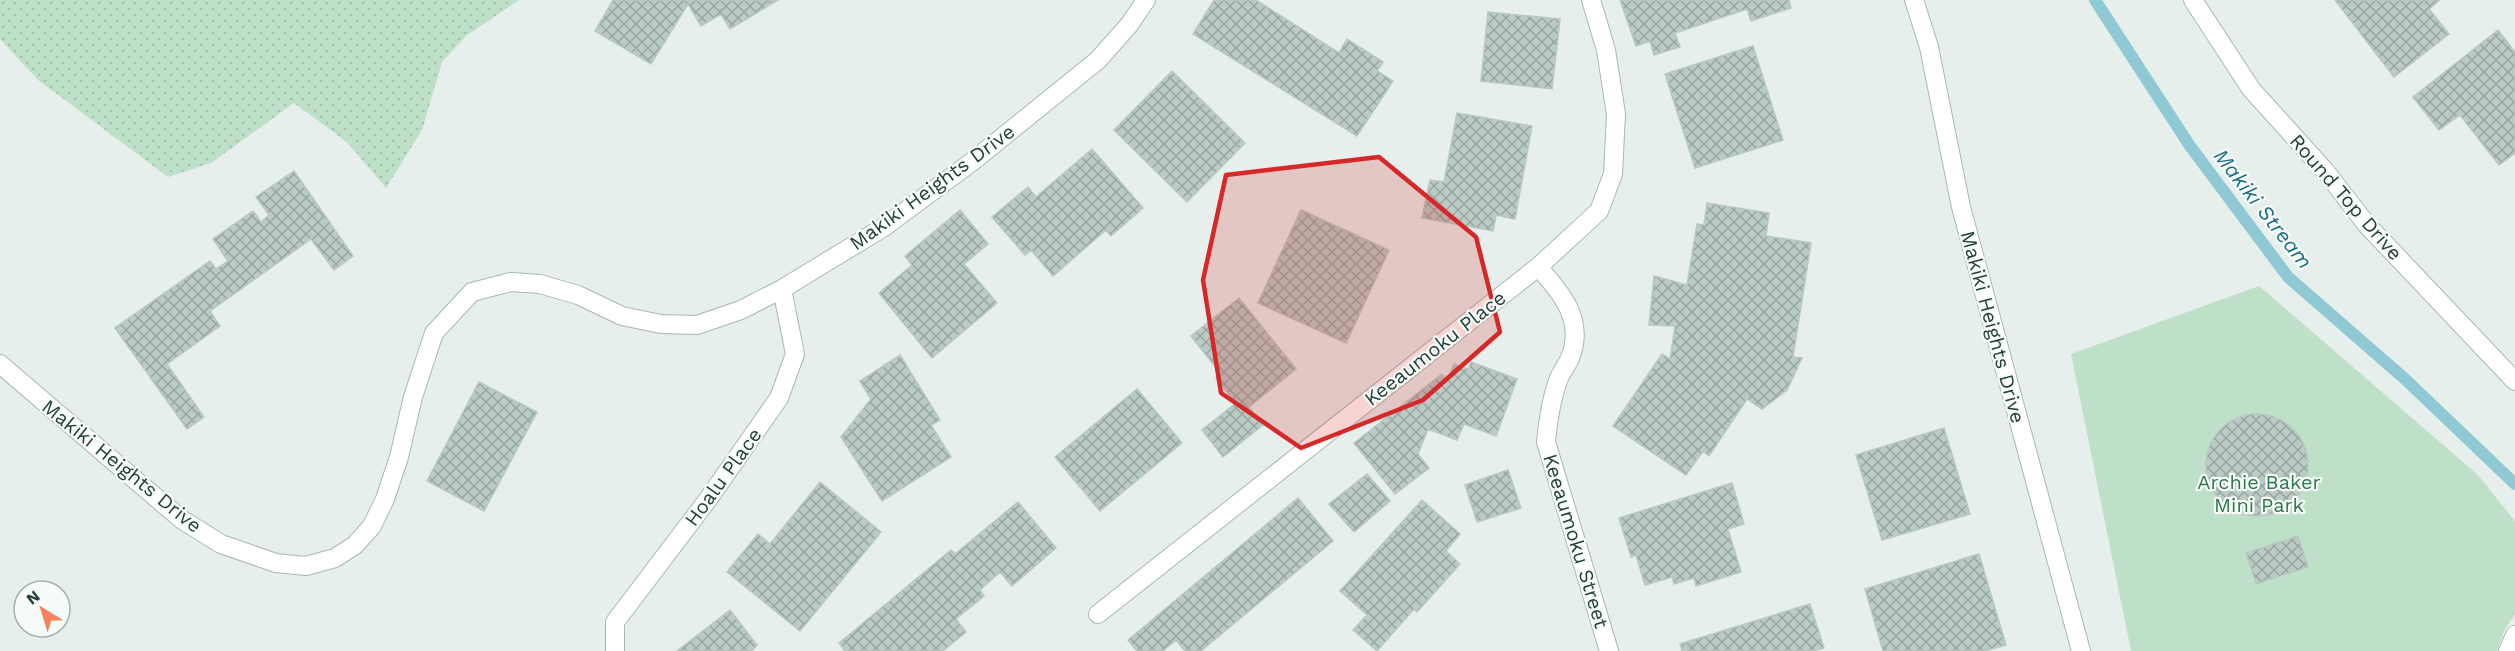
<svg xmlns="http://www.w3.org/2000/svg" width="2515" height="651" viewBox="0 0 2515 651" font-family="'Work Sans',sans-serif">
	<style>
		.grass { fill: url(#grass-dots) }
		.park { fill: #bfe0c8 }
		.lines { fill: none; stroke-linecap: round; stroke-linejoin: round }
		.stream { stroke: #8ec9d4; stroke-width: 12 }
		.building { fill: url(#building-cross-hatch); stroke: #b8c9c2; stroke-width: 1.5 }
		.minor-casing { stroke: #a8b8b2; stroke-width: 20 }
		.minor { stroke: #fff; stroke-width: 18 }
		.marked { fill: #d62828; fill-opacity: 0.2; stroke: #d62828; stroke-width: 4.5; stroke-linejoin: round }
		.labels { text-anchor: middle; stroke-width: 4.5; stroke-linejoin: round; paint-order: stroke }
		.street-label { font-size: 20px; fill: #24423a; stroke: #f7fbf9 }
		.park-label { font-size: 20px; fill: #2d7a4b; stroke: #f7fbf9 }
		.water-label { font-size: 21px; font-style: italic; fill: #1c6f80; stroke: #f7fbf9 }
	</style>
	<defs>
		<pattern id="grass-dots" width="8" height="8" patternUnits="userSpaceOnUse" patternTransform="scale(1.5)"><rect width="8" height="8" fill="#bfe0c8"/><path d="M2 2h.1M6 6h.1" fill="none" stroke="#a4c1ad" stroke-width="1.8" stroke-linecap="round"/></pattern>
		<pattern id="building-cross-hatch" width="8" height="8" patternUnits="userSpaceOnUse" patternTransform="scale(1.5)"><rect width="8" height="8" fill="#bbcac4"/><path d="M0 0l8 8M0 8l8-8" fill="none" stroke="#98a6a0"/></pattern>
	</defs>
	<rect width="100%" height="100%" fill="#e6efeb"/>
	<path class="grass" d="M0,0H519L466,36L442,62L422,130L386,188L347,142L294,103L211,163L168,177L38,80L0,39Z"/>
	<path class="park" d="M2259,286L2477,474L2515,521V614L2505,629L2497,651H2131L2071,354Z"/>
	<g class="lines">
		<path class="stream" d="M2095,0L2190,146L2288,277L2405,379L2515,484"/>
	</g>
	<path class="building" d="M613,0H778L730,29L721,14L701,26L688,4L651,64L595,31Z
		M1214,0H1256L1339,53L1347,39L1383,62L1377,71L1393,81L1357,136L1193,34Z
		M1620,0H1789L1791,8L1751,21L1747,9L1675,33L1680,47L1654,55L1650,41L1636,46Z
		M2335,0H2440L2429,9L2449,34L2394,77Z
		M1488,12L1560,19L1552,89L1481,81Z
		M2498,30L2515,52V153L2499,165L2460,115L2439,130L2413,97Z
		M1753,46L1783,140L1695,168L1665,74Z
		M1172,71L1245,143L1187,202L1114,130Z
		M1457,113L1532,126L1515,219L1496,215L1493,231L1422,218L1430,180L1444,182Z
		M1092,149L1143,208L1111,236L1106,230L1053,276L1031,250L1025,255L992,217L1028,187L1036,197Z
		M294,171L353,256L334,270L311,239L210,311L220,326L167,364L204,417L187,429L115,328L210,261L216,269L228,261L213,239L253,211L261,222L269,215L256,197Z
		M1707,203L1769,213L1766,236L1811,243L1793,357L1802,358L1787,390L1762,409L1747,399L1709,456L1703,451L1686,475L1613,426L1662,354L1670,359L1675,326L1649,325L1654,276L1687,285L1697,224L1704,225Z
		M960,210L988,244L964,264L997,303L932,358L879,293L912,265L905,256Z
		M1301,210L1389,250L1346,343L1258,303Z
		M1239,298L1296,369L1249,407L1263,425L1223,457L1202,430L1236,403L1216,378L1221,374L1191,336Z
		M900,355L940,420L931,425L951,457L882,501L841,437L871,399L860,381Z
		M1471,362L1517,379L1496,436L1464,424L1457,440L1428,429L1418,454L1429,468L1395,494L1354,443L1442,374L1447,381L1454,364L1468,369Z
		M479,382L537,412L484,511L427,481Z
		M1137,389L1182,443L1100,511L1055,457Z
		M2206 465a51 51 0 1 1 102 0a51 51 0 1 1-102 0Z
		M1944,428L1970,514L1882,540L1856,455Z
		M1508,470L1521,508L1477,522L1465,485Z
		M1367,474L1390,501L1354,532L1329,504Z
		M820,482L881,532L800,631L727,572L758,534L770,544Z
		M1732,483L1744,524L1728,529L1741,572L1696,586L1694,578L1674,584L1672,577L1645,585L1636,555L1631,557L1619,518Z
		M1298,498L1333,541L1201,651H1185L1176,640L1163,651H1137L1128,640Z
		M1422,500L1460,534L1446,551L1460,564L1417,612L1414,609L1377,651L1353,630L1367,615L1340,591Z
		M1018,502L1056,548L1012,586L1000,572L980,590L984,596L956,619L966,632L943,651H845L839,643L951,550L955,554Z
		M2298,536L2308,567L2256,584L2246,553Z
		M1979,554L2006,645L1985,651H1883L1865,589Z
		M1810,604L1824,648L1813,651H1682L1680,644Z
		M730,610L757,645L752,651H677Z"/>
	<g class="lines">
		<defs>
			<path id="minor" d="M1914,0L1929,47L1961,207L2081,651
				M2193,0L2251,89L2326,172L2367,225L2515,381
				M1538,267C1562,293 1585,321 1570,358C1567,365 1562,371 1559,378C1551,399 1548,420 1546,442L1609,651
				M0,364L181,519L221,544L276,563L306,566L335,558L355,545L372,526L385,499L399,457L413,397L434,333L472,292L511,282L540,284L578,295L622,316L661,324L697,325L741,310L782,289L884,227L973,161L1098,60L1129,25L1146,0
				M1098,614L1538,267L1599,211L1613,174L1616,114L1606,50L1591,0
				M615,651V622L709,498L779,398L795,354L782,289
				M2508,651L2515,635"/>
		</defs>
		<use href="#minor" class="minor-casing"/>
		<use href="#minor" class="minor"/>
	</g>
	<path class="marked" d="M1379,157L1476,237L1500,332L1423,400L1301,448L1221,393L1203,280L1226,175Z"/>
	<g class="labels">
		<g class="street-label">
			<text transform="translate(932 187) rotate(-36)" y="7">Makiki Heights Drive</text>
			<text transform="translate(2346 197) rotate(49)" y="7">Round Top Drive</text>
			<text transform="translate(1993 327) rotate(75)" y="7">Makiki Heights Drive</text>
			<text transform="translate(1435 348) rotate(-38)" y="7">Keeaumoku Place</text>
			<text transform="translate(122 466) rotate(39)" y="7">Makiki Heights Drive</text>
			<text transform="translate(723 477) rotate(-54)" y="7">Hoalu Place</text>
			<text transform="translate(1576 541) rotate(73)" y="7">Keeaumoku Street</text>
		</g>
		<g class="park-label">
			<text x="2259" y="489">Archie Baker<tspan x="2259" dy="23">Mini Park</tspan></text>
		</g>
		<g class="water-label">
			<text transform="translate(2263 209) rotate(52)" y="7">Makiki Stream</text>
		</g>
	</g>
	<g transform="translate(42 609) rotate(322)"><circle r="28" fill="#f7fbf9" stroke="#a3b1ad" stroke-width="1.5"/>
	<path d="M0-4.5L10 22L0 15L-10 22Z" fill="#f4845f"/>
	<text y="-9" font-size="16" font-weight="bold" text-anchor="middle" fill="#24423a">N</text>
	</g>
</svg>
